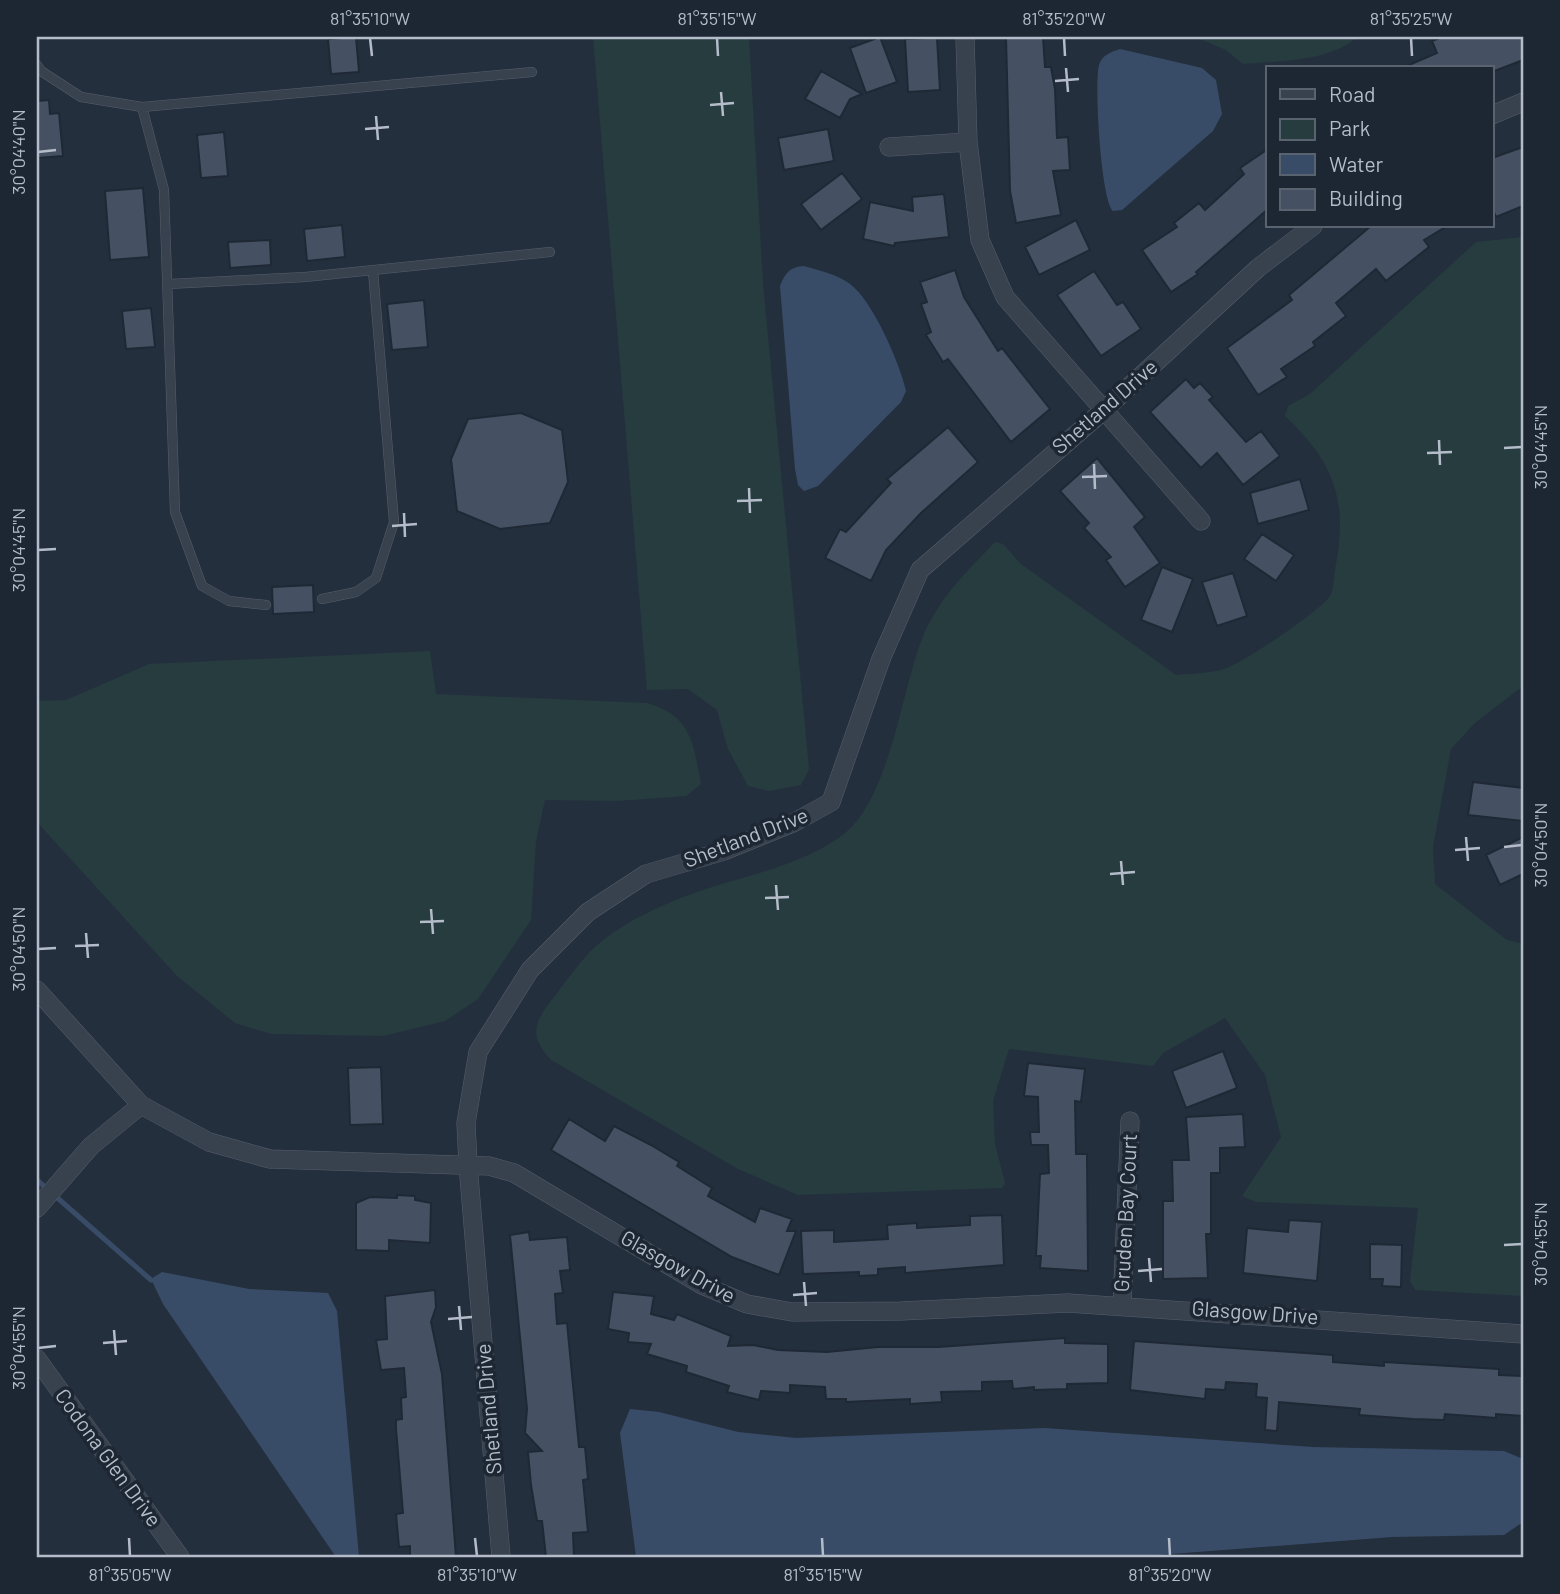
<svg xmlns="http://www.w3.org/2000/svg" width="1560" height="1594" viewBox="0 0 1560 1594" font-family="Barlow,sans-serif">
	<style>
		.green { fill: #263c3f }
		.water { fill: #394c67 }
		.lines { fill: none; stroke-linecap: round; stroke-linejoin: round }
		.stream { stroke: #394c67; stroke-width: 5 }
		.building { fill: #455162; stroke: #1f2835; stroke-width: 2 }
		.lane-casing { stroke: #565f6c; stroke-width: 10 }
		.street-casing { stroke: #565f6c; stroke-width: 19 }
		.lane { stroke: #38414e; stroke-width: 9 }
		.street { stroke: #38414e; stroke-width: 18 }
		.ticks { fill: none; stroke: #b4bcc9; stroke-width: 2.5 }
		.labels { text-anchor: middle; stroke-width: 7; stroke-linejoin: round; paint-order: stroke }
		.street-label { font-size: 21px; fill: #b4bcc9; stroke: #1d2633 }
		.neatline { fill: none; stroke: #b4bcc9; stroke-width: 2.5 }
		.ticks-label { font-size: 18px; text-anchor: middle; fill: #b4bcc9 }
	</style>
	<rect width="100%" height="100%" fill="#242f3e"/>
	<path class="green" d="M593,37H749L763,283L809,769L801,785L769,791L748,786L728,749L717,710L688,689L647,690Z
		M1195,37H1357C1330,62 1278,61 1243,64L1226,50Z
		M1523,237V686L1475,723L1451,749L1433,847L1435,884L1507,940L1523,944V1296L1415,1290L1410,1281L1418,1208L1256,1202L1242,1196L1281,1137L1265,1075L1225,1018L1163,1053L1153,1066L1009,1049L993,1101L995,1144L1005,1183L1002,1188L798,1195L738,1169L551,1060C528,1035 534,1022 554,997C565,983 575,968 587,955C616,923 672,900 712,887C757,873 801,864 840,837C889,804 901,692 922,639C937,600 967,571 995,542L1003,544L1021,564L1176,675C1192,673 1214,674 1229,667C1247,660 1320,611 1330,596C1334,589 1334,573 1336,564C1348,499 1333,461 1285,416L1288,406L1310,394L1476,242Z
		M430,651L436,694L647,703C692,716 693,743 701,784L686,796L617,801L545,800L536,841L531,920L478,999L445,1021L383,1036L271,1034L235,1023L177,976L37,822V701L66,700L149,664Z"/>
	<path class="water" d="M1120,49L1202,68L1216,80L1222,114L1213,131L1122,210L1113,211C1101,200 1094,84 1099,65C1102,55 1111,52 1120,49Z
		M804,266C820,271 837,274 850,284C873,301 900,364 906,391L901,402L818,486L804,491L798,485L795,469L780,286C785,273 790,267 804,266Z
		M162,1272L249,1289L328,1293L337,1311L359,1557H336L163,1304L151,1279Z
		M630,1409L659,1412L738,1432L796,1438L1044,1428L1313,1447L1504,1451L1523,1459V1522L1504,1535L1392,1537L1132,1557H636L620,1433Z"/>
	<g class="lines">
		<path class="stream" d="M37,1180L151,1280"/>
	</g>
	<path class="building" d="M356,37L359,72L331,74L328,39Z
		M880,37L897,82L866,93L850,48Z
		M1006,37H1043L1045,67H1051L1055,89L1057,138L1068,137L1070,170L1053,171L1061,215L1016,223L1010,191Z
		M1442,37H1523V60L1492,72V68H1402L1437,53L1432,41Z
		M937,38L940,90L908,92L905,39Z
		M821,71L862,94L850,99L840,118L805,99Z
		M49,100L50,114L59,113L63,156L37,158V101Z
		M828,129L834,161L784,170L778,138Z
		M224,132L228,176L201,178L197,135Z
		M1523,147V206L1496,217L1492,207V158Z
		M1268,149V209L1196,272L1198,274L1171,292L1142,250L1177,227L1174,223L1199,203L1205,210L1244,174L1240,168Z
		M842,173L862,199L821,230L801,204Z
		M143,188L149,257L110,260L105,191Z
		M944,194L949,237L895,243L894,246L863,239L870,202L913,211L912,197Z
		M1076,220L1090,250L1039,275L1025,247Z
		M342,225L345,257L307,261L304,229Z
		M1371,226H1447L1424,240L1429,247L1386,281L1376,269L1336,303L1346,316L1313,342L1315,346L1281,369L1287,377L1258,395L1227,348L1292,300L1289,295Z
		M270,240L271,265L230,268L228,242Z
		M955,270L964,297L998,351L1002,348L1050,409L1011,442L948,359L943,362L926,335L931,332L921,304L927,302L920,282Z
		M1094,271L1117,305L1123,302L1141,329L1101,356L1057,295Z
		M424,300L428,347L392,350L387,304Z
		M151,308L155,347L126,349L122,311Z
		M1186,379L1194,388L1200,383L1213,397L1209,400L1246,442L1261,431L1280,456L1243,485L1217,453L1201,468L1150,412Z
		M521,413L562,430L568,482L550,523L500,529L457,511L451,459L468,419Z
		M948,427L978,462L921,513L886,550L871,581L825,558L840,529L846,532L891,483L887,479Z
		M1097,458L1145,517L1134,527L1160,563L1125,587L1106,560L1111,557L1084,528L1089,523L1060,491Z
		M1300,479L1309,510L1258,524L1250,493Z
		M1262,534L1294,555L1276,581L1244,559Z
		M1162,567L1193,579L1172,632L1141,620Z
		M1233,573L1247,616L1217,626L1202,582Z
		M313,585L314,612L273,614L272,587Z
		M1473,782L1523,788V821L1468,815Z
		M1523,837V874L1500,885L1486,855Z
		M1223,1051L1237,1088L1186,1108L1172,1071Z
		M1028,1063L1085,1069L1081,1102L1075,1101L1076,1154H1087L1088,1271L1040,1268L1041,1256H1036L1040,1174L1049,1173L1048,1145H1031L1030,1132H1039L1038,1097L1024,1096Z
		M381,1067L383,1124L350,1125L348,1068Z
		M1243,1114L1245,1147L1220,1148V1173H1211V1234H1206L1208,1278L1163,1279V1201H1173L1172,1160H1189L1186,1117Z
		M569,1119L605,1141L614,1126L651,1145L679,1162L677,1166L712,1188L708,1196L755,1222L760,1208L792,1219L787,1231H796L779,1275L732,1257L551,1150Z
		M397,1195L415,1196V1200L431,1203L430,1243L389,1240V1251L356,1250V1203L370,1197L397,1198Z
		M1002,1215L1004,1265L905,1273V1267L878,1269V1275L859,1276V1272L803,1274L801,1231L834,1230V1242L888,1239L887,1225L917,1223V1228L970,1225V1216Z
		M1289,1220L1322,1222L1317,1281L1243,1273L1247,1228L1288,1232Z
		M529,1232L530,1240L567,1237L570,1270L560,1271L563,1293L555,1294L557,1324L567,1323L579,1447H585L588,1479L583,1480L588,1532L573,1533L574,1557H546L542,1521H537L531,1485L528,1452L542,1451L525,1433L527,1409L510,1235Z
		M1370,1244L1402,1245L1401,1287L1382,1286L1383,1279H1370Z
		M435,1290L436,1307L431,1322L442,1374L456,1557H410V1546L399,1547L396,1514L403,1513L396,1429V1420L402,1419L401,1398L406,1397L404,1368L381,1370L376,1340L387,1339L385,1296Z
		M613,1292L654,1296L651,1314L674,1320L677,1314L731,1336L728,1346L753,1345L778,1350L827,1352L878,1347H939L1065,1338V1343L1108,1344V1383L1067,1384V1389L1034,1390V1387L1013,1389L1012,1381L982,1382V1391L941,1392L942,1402L910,1404V1399L846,1402V1399H826L825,1387L790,1385V1393L761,1391L759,1400L727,1392L729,1386L686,1372L687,1366L647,1354L651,1344L628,1342L629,1333L608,1329Z
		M1134,1341L1333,1355V1362L1384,1366V1362L1499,1369V1375L1523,1376V1416L1496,1414V1418L1445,1414L1444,1420L1413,1419L1359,1415L1360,1409L1279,1402L1277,1431L1265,1430L1267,1398L1256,1397L1257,1384L1226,1382L1225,1390L1206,1389L1205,1399L1130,1390Z"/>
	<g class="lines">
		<defs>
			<path id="lane" d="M37,65L41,71L81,97L142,107L164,190L175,512L202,586L229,601L266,605
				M142,107L532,72
				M169,284L305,277L550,252
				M322,599L356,592L376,578L394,522L373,271"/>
			<path id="street" d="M965,37L968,142L980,240L1005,297L1201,521
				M1492,115L1523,102
				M889,147L968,142
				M37,990L141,1105L209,1142L270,1159L489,1166L514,1173L702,1285L747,1304L792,1312L901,1311L1068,1303L1523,1334
				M37,1208L91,1146L141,1105
				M1122,1305L1130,1121
				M37,1359L180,1557
				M501,1557L468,1165L466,1123L478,1052L530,970L588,912L646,874L724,851L793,823L831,802L881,659L920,570L1103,411L1258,268L1313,226"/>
		</defs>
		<use href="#lane" class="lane-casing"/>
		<use href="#street" class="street-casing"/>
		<use href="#lane" class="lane"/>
		<use href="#street" class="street"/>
	</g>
	<path class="ticks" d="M370,38L372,56M717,38L718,56M1064,38L1065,56M1411,38L1412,56M1066,68L1068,92M1055,81L1079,79M721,92L723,116M710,105L734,103M376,116L378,140M365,129L389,127M38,152L56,150M1439,440L1440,465M1504,448L1522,447M1427,453L1452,452M1094,464L1095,489M1082,477L1107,476M749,488L750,513M737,501L762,500M404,513L405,537M392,526L417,524M38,550L56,549M1466,837L1468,861M1504,847L1522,845M1455,850L1480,848M1121,861L1123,885M1110,874L1135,872M776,885L778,910M765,898L789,897M431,909L433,934M420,922L444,921M86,933L88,958M75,946L99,945M38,949L56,948M1504,1245L1522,1244M1149,1258L1151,1282M1138,1271L1162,1269M804,1282L806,1306M793,1295L817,1293M459,1306L461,1330M448,1319L472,1317M114,1330L116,1355M103,1343L127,1341M38,1348L56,1346M129,1538L130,1556M475,1538L477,1556M822,1538L823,1556M1169,1538L1170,1556"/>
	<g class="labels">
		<g class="street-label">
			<text transform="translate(1105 407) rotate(-41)" y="7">Shetland Drive</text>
			<text transform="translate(746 838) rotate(-21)" y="7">Shetland Drive</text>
			<text transform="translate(1126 1213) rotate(-87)" y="7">Gruden Bay Court</text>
			<text transform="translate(678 1267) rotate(29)" y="7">Glasgow Drive</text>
			<text transform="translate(1255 1313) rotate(4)" y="7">Glasgow Drive</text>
			<text transform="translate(489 1409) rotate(-95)" y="7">Shetland Drive</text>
			<text transform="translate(108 1458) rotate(54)" y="7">Codona Glen Drive</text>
		</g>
	</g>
	<rect width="1560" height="1594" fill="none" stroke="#1d2633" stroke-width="77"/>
	<rect x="1266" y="66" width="228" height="161" fill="#1d2633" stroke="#59626f" stroke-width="2"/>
	<rect x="1280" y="89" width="35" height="10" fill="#38414e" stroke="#59626f" stroke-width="2"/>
	<text x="1329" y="102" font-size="21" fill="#b4bcc9">Road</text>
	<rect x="1280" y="119" width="35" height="21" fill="#263c3f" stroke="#59626f" stroke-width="2"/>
	<text x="1329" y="136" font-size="21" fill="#b4bcc9">Park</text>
	<rect x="1280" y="154" width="35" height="21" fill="#394c67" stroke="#59626f" stroke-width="2"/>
	<text x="1329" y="172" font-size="21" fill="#b4bcc9">Water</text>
	<rect x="1280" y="189" width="35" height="21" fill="#455162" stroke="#59626f" stroke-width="2"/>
	<text x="1329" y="206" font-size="21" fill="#b4bcc9">Building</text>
	<rect x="38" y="38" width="1484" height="1518" class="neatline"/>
	<g class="ticks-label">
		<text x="370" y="25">81°35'10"W</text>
		<text x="717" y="25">81°35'15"W</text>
		<text x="1064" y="25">81°35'20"W</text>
		<text x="1411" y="25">81°35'25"W</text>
		<text transform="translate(19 152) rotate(-90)" y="6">30°04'40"N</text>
		<text transform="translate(1541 447) rotate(-90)" y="6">30°04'45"N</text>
		<text transform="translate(19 550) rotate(-90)" y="6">30°04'45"N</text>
		<text transform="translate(1541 845) rotate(-90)" y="6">30°04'50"N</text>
		<text transform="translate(19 949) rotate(-90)" y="6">30°04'50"N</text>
		<text transform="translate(1541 1244) rotate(-90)" y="6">30°04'55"N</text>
		<text transform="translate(19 1348) rotate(-90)" y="6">30°04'55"N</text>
		<text x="130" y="1581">81°35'05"W</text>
		<text x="477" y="1581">81°35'10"W</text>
		<text x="823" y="1581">81°35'15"W</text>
		<text x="1170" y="1581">81°35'20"W</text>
	</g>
</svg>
